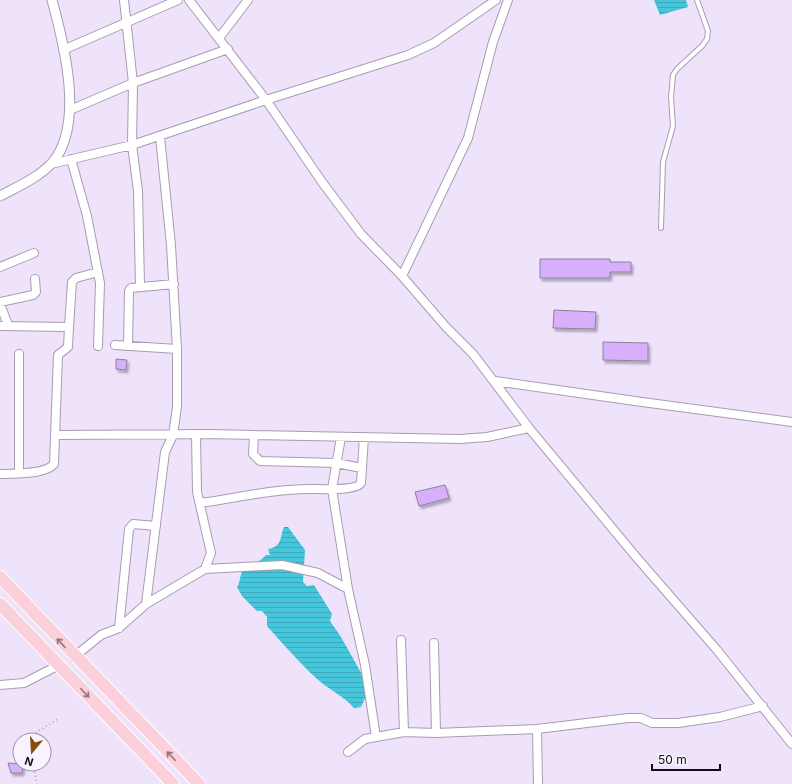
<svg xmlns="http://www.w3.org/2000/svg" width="792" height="784" viewBox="0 0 792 784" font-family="Inter,sans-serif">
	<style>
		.water { fill: url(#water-rules) }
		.building { fill: #d6affd; stroke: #8d8299; filter: url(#shadow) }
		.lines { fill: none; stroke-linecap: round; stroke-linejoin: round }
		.service-casing { stroke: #a79cb4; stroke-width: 6 }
		.minor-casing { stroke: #a79cb4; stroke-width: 10 }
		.tertiary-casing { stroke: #a79cb4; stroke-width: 11 }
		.primary-casing { stroke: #fff; stroke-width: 14 }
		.path { stroke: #a198ab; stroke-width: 1.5; stroke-dasharray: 1 3; stroke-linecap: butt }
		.service { stroke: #fff; stroke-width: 4 }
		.minor { stroke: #fff; stroke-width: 8 }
		.tertiary { stroke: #fff; stroke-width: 9 }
		.primary { stroke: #fbd0da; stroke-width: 12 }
		.oneway { stroke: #927881 }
	</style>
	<defs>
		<pattern id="water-rules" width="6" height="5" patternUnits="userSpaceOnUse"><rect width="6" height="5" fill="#45c6db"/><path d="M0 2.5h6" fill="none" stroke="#3ba9bb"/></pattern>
		<filter id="shadow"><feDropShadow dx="2" dy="3" stdDeviation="1" flood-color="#0004"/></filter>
	</defs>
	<rect width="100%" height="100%" fill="#efe3fc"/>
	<path class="water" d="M654,0H686L688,7L660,15Z
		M284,527H288L305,550L303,582L307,586L314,585L332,614L330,621L341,637L364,678L367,694L361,707L354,708C344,696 328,689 316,678C300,663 282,643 267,626V617L262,611H257L242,596L237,587C241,582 239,574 244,569C252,562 257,565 266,555H270L268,549C283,547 280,535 284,527Z"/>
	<path class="building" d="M540,259H610V262H631V272H610V278H540Z
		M554,310L596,312L595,329L553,328Z
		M603,342L648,343V361L603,360Z
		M116,359L127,360L126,370L116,369Z
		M445,485L449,498L419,506L415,492Z
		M8,763L23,764L22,773H11Z"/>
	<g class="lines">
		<defs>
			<path id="service" d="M661,228L663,162L673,126L671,97L673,75L677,69L702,46L707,39L708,31L697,0"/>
			<path id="minor" d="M124,0L133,83L132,145L138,191L140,286
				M189,0L266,100L322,182L361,234L402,276L446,327L473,354L529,428L637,558L717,650L792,744
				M219,38L248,0
				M63,50L178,0
				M70,110L133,83L228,49
				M71,159L87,216L100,283L98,346
				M51,164L132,145L266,100L408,55L434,43L496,0
				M0,267L34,253
				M402,276L468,138L493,42L508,0
				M0,302L33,295L36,292L35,279
				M0,304L8,325
				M0,326L69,327L68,347L58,355L54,464C45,475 14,473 0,474
				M69,327L72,282L76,278L98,272
				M115,345L177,349
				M128,346L129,291L131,288L174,284
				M495,381L642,402L792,422
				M196,434L197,492L211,553L205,569
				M56,435L209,434L460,439L487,437L529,428
				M254,435L253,454L260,461L336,463L362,468
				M341,437L332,489L348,589L365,665L376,737
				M19,473V354
				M200,503C236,498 274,489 310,489C321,489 356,491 361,483L364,437
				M146,604L165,452L173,435L177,407V349L171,245L160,137
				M119,628L129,529L133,524L156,526
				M401,640L404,732
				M434,643L436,733
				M74,657L101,635L119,628L146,604L205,569L282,565L318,573L348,589
				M0,685L24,683L59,665
				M537,729L628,718H641L652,723H678L720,717L763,706
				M348,752L365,739L404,732L436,733L537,729L538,784"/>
			<path id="tertiary" d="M0,196C17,187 38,178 52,163C85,125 64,44 52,0"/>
			<path id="primary" d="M0,577L199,784
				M0,604L173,784"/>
		</defs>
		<use href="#service" class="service-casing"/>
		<use href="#minor" class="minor-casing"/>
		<use href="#tertiary" class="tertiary-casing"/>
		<use href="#primary" class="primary-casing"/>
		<path class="path" d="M32,740L37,732L58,719
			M33,764L37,784"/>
		<use href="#service" class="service"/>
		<use href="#minor" class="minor"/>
		<use href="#tertiary" class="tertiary"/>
		<use href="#primary" class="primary"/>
	</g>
	<defs><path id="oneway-shaft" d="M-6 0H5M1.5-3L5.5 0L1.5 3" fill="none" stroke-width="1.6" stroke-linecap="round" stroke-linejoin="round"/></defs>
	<g class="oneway">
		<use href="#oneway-shaft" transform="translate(61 643) rotate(-133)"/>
		<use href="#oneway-shaft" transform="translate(85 693) rotate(46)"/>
		<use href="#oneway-shaft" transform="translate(171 756) rotate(-134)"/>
	</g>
	<g transform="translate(32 752) rotate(198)"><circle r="19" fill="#f8f3fe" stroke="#9c97a1"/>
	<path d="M0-3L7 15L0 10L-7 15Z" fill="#884c0a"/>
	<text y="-6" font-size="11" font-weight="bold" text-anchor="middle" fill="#110d15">N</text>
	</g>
	<path d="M652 764v6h68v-6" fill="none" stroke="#110d15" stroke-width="2"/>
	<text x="658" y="764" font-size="12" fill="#110d15" stroke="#f8f3fe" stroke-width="3" paint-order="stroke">50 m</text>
</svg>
